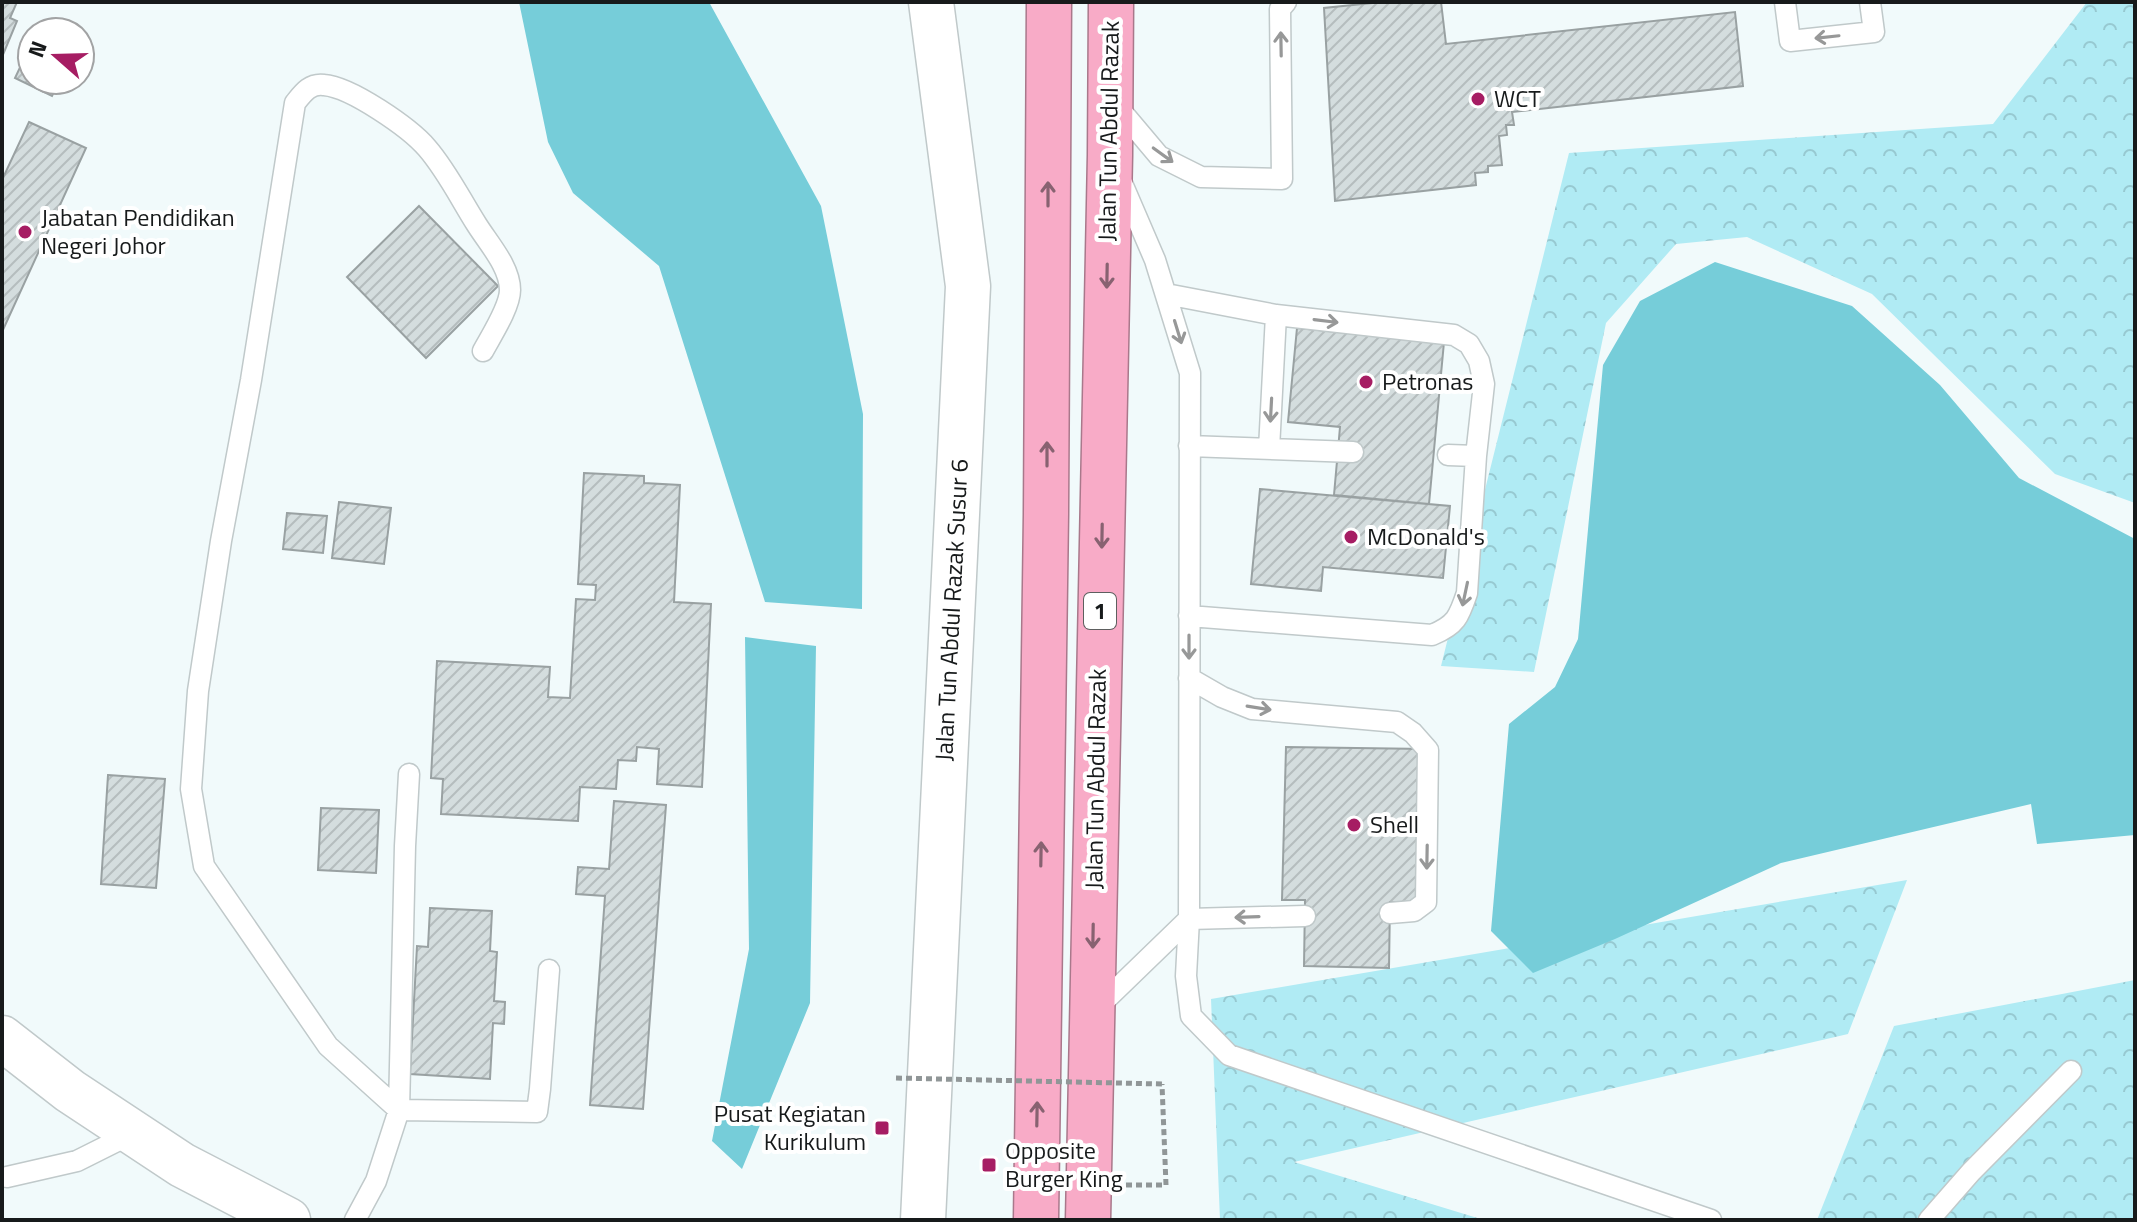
<svg xmlns="http://www.w3.org/2000/svg" width="2137" height="1222" viewBox="0 0 2137 1222" font-family="'Titillium Web',sans-serif">
	<style>
		.forest { fill: url(#forest-crowns) }
		.water { fill: #76cdd9 }
		.building { fill: url(#building-hatch); stroke: #99a1a2; stroke-width: 2 }
		.lines { fill: none; stroke-linecap: round; stroke-linejoin: round }
		.lane-casing { stroke: #c0c9ca; stroke-width: 23 }
		.secondary-casing { stroke: #c0c9ca; stroke-width: 47 }
		.highway-casing { stroke: #a9788b; stroke-width: 47 }
		.path { stroke: #909697; stroke-width: 5; stroke-dasharray: 6 4; stroke-linecap: butt }
		.lane { stroke: #fff; stroke-width: 20 }
		.secondary { stroke: #fff; stroke-width: 44 }
		.highway { stroke: #f8abc7; stroke-width: 44 }
		.path-bridge { stroke: #909697; stroke-width: 5; stroke-dasharray: 6 4; stroke-linecap: butt }
		.oneway { stroke: #979898 }
		.oneway2 { stroke: #886271 }
		.poi-dot { fill: #a61d63; stroke: #fff; stroke-width: 3 }
		.labels { text-anchor: middle; stroke-width: 8; stroke-linejoin: round; paint-order: stroke }
		.shield { fill: #fff; stroke: #5d5f5f; stroke-width: 2 }
		.shield-label { font-size: 22px; font-weight: bold; fill: #171a1b }
		.poi-label { font-size: 24px; fill: #171a1b; stroke: #fff; text-anchor: start }
		.street-label { font-size: 24px; fill: #171a1b; stroke: #fff }
	</style>
	<defs>
		<pattern id="forest-crowns" width="20" height="18" patternUnits="userSpaceOnUse" patternTransform="scale(2)"><rect width="20" height="18" fill="#b0ebf4"/><path d="M2 6a3 3 0 1 1 6 0M12 15a3 3 0 1 1 6 0" fill="none" stroke="#97c9d1"/></pattern>
		<pattern id="building-hatch" width="6" height="6" patternUnits="userSpaceOnUse" patternTransform="scale(2)"><rect width="6" height="6" fill="#d4ddde"/><path d="M-1 1l2-2M0 6l6-6M5 7l2-2" fill="none" stroke="#b5bdbe"/></pattern>
	</defs>
	<rect width="100%" height="100%" fill="#f1fafb"/>
	<path class="forest" d="M2087,2H2135V503L2055,474L1872,294L1747,237L1676,244L1606,323L1534,672L1441,666L1569,153L1993,124Z
		M1907,880L1848,1034L1294,1162L1484,1220H1220L1211,999Z
		M2135,980V1220H1817L1894,1026Z"/>
	<path class="water" d="M519,2H709L821,206L863,414L862,609L765,602L659,266L573,193L548,142Z
		M1715,262L1852,306L1940,385L2019,478L2135,539V835L2037,844L2031,804L1781,863L1615,939L1533,973L1491,931L1509,724L1555,687L1578,639L1603,365L1640,301Z
		M745,637L816,646L810,1003L742,1169L712,1141L749,949Z"/>
	<path class="building" d="M2,2H17L10,18L17,21L2,57Z
		M1382,2H1441L1446,44L1735,12L1743,86L1512,112L1514,125H1506L1507,135L1499,136L1502,165L1488,166V172L1475,173L1476,185L1335,201L1324,8Z
		M32,42V80H60L52,96L15,78Z
		M29,122L86,148L2,332V180Z
		M419,206L498,286L426,358L347,277Z
		M1297,328L1444,342L1429,504L1334,495L1340,427L1288,422Z
		M584,473L644,476V483L680,485L674,602L711,604L702,787L657,784L659,749L637,747L636,761L618,760L616,789L580,787L578,821L441,814L443,779L431,778L437,661L550,667L548,697L570,698L576,599L595,600L596,585L578,584Z
		M1260,489L1450,506L1443,578L1323,567L1321,591L1251,584Z
		M339,502L391,508L384,564L332,558Z
		M287,513L327,516L323,553L283,549Z
		M1286,747L1426,749L1423,902H1390L1389,968L1304,966L1305,900H1282Z
		M108,775L165,779L156,888L101,884Z
		M614,801L666,805L643,1109L590,1105L605,896L576,894L578,867L609,869Z
		M321,808L379,810L376,873L318,870Z
		M430,908L492,911L490,951L497,952L494,1001L505,1002L504,1024L493,1023L490,1079L410,1074L417,946L428,947Z"/>
	<g class="lines">
		<defs>
			<path id="lane" d="M1785,2L1790,41L1874,32L1870,2
				M1116,105L1159,156L1201,177L1282,179L1280,9L1286,2
				M1166,294L1276,315L1454,335L1469,344L1479,361L1484,384L1476,456L1467,593C1459,617 1456,625 1432,635L1189,616
				M483,351C491,336 510,307 510,290C510,267 489,244 477,225C461,200 447,171 427,148C410,128 351,87 324,85C310,83 303,93 295,103L251,380L221,541L198,691L191,789L204,866L328,1046L399,1110L537,1112L540,1089L549,970
				M1189,446L1353,452
				M1269,449L1276,315
				M1448,455L1476,456
				M1189,678L1222,697L1252,709L1397,722L1413,733L1428,750L1426,902L1414,911L1390,913
				M1305,916L1189,919L1186,976L1191,1016L1229,1055L1711,1220
				M1096,1009L1189,919L1190,373L1155,260L1121,181
				M7,1177L77,1161L133,1133
				M355,1220L376,1181L399,1110L405,846L409,774
				M1929,1220L1971,1172L2071,1071"/>
			<path id="secondary" d="M2,1038L70,1091L182,1165L288,1220
				M923,1220L968,286L931,2"/>
			<path id="highway" d="M1036,1220L1046,514L1049,2
				M1088,1220L1110,155L1111,2"/>
		</defs>
		<use href="#lane" class="lane-casing"/>
		<use href="#secondary" class="secondary-casing"/>
		<use href="#highway" class="highway-casing"/>
		<path class="path" d="M1126,1185H1166L1162,1084"/>
		<use href="#lane" class="lane"/>
		<use href="#secondary" class="secondary"/>
		<use href="#highway" class="highway"/>
		<path class="path-bridge" d="M896,1078L1162,1084"/>
	</g>
	<defs><path id="oneway-shaft" d="M-6 0H5M1.5-3L5.5 0L1.5 3" fill="none" stroke-width="1.6" stroke-linecap="round" stroke-linejoin="round" transform="scale(2)"/></defs>
	<g class="oneway">
		<use href="#oneway-shaft" transform="translate(1827 37) rotate(174)"/>
		<use href="#oneway-shaft" transform="translate(1281 44) rotate(-91)"/>
		<use href="#oneway-shaft" transform="translate(1163 155) rotate(36)"/>
		<use href="#oneway-shaft" transform="translate(1326 321) rotate(7)"/>
		<use href="#oneway-shaft" transform="translate(1178 332) rotate(73)"/>
		<use href="#oneway-shaft" transform="translate(1271 410) rotate(93)"/>
		<use href="#oneway-shaft" transform="translate(1465 594) rotate(102)"/>
		<use href="#oneway-shaft" transform="translate(1189 647) rotate(90)"/>
		<use href="#oneway-shaft" transform="translate(1259 708) rotate(9)"/>
		<use href="#oneway-shaft" transform="translate(1427 857) rotate(91)"/>
		<use href="#oneway-shaft" transform="translate(1247 917) rotate(178)"/>
	</g>
	<g class="oneway2">
		<use href="#oneway-shaft" transform="translate(1048 194) rotate(-90)"/>
		<use href="#oneway-shaft" transform="translate(1107 276) rotate(91)"/>
		<use href="#oneway-shaft" transform="translate(1047 454) rotate(-90)"/>
		<use href="#oneway-shaft" transform="translate(1102 536) rotate(91)"/>
		<use href="#oneway-shaft" transform="translate(1041 854) rotate(-89)"/>
		<use href="#oneway-shaft" transform="translate(1093 936) rotate(91)"/>
		<use href="#oneway-shaft" transform="translate(1037 1114) rotate(-89)"/>
	</g>
	<g class="poi-dot">
		<circle cx="1478" cy="99" r="8"/>
		<circle cx="25" cy="232" r="8"/>
		<circle cx="1366" cy="382" r="8"/>
		<circle cx="1351" cy="537" r="8"/>
		<circle cx="1354" cy="825" r="8"/>
		<rect x="874" y="1120" width="16" height="16" rx="4"/>
		<rect x="981" y="1157" width="16" height="16" rx="4"/>
	</g>
	<g class="labels">
		<rect class="shield" x="1084" y="593" width="32" height="36" rx="6"/>
		<g class="shield-label">
			<text x="1100" y="619">1</text>
		</g>
		<g class="poi-label">
			<text x="1494" y="107">WCT</text>
			<text x="41" y="226">Jabatan Pendidikan<tspan x="41" dy="28">Negeri Johor</tspan></text>
			<text x="1382" y="390">Petronas</text>
			<text x="1367" y="545">McDonald's</text>
			<text x="1370" y="833">Shell</text>
			<text x="866" y="1122" text-anchor="end">Pusat Kegiatan<tspan x="866" dy="28">Kurikulum</tspan></text>
			<text x="1005" y="1159">Opposite<tspan x="1005" dy="28">Burger King</tspan></text>
		</g>
		<g class="street-label">
			<text transform="translate(1109 131) rotate(-89)" y="8">Jalan Tun Abdul Razak</text>
			<text transform="translate(952 610) rotate(-87)" y="8">Jalan Tun Abdul Razak Susur 6</text>
			<text transform="translate(1096 779) rotate(-89)" y="8">Jalan Tun Abdul Razak</text>
		</g>
	</g>
	<rect width="2137" height="1222" fill="none" stroke="#171a1b" stroke-width="8"/>
	<g transform="translate(56 56) rotate(290)"><circle r="38" fill="#ffffff" stroke="#a2a3a4" stroke-width="2"/>
	<path d="M0-6L14 30L0 20L-14 30Z" fill="#a61d63"/>
	<text y="-12" font-size="22" font-weight="bold" text-anchor="middle" fill="#171a1b">N</text>
	</g>
</svg>
